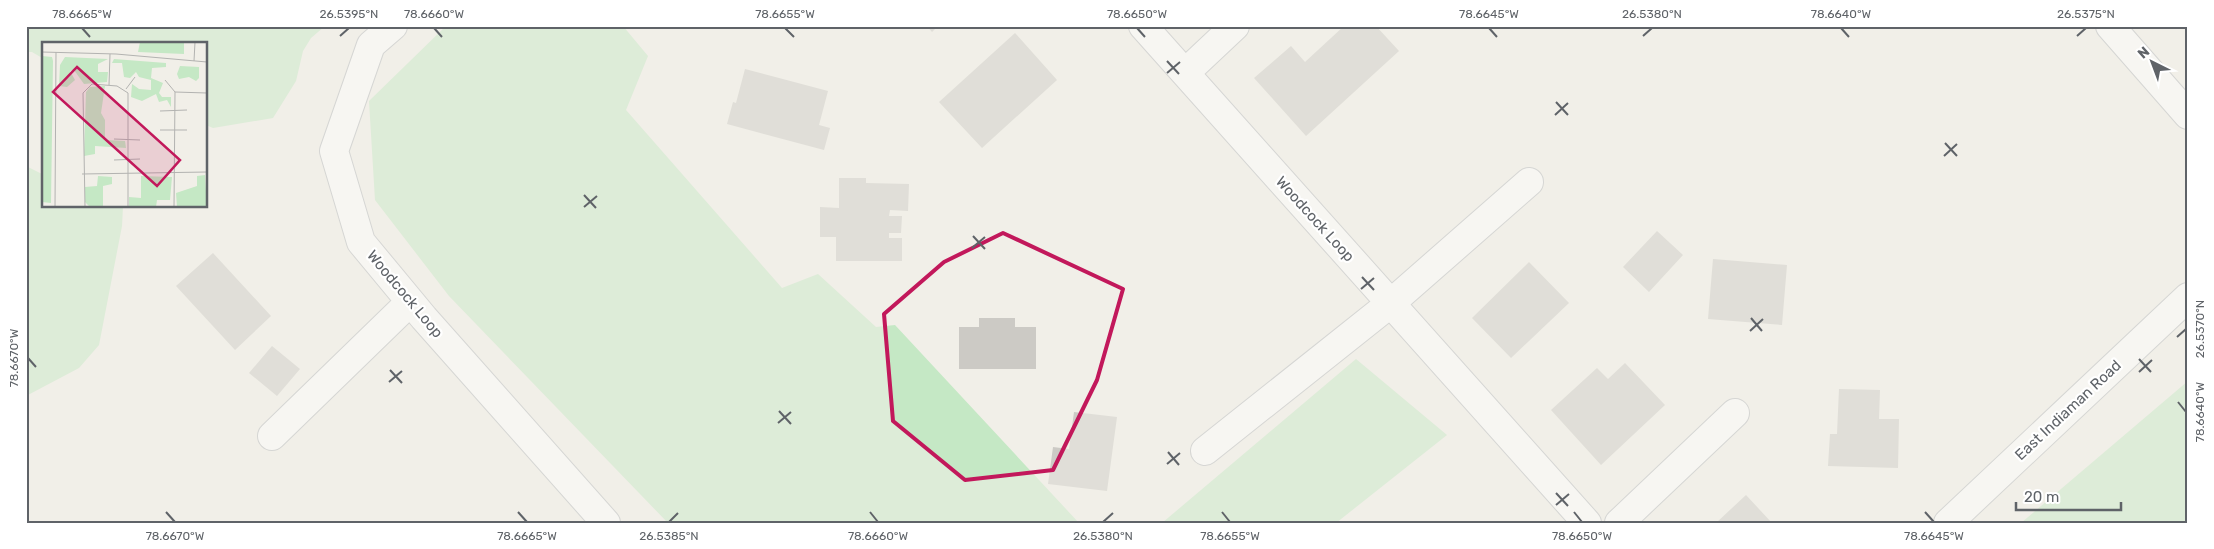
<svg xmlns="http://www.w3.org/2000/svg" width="2214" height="549" viewBox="0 0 2214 549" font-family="Rubik,sans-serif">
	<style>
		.green { fill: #c5e8c5 }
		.building { fill: #cccac5 }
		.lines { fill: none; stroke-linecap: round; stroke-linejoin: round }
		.minor-casing { stroke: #b5b8bc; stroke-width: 30 }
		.minor { stroke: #fff; stroke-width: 28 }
		.marked { fill: none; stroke: #c2185b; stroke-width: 4; stroke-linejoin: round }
		.ticks { fill: none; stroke: #5f6368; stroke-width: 2 }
		.labels { text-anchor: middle; stroke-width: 4.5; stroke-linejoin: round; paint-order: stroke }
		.street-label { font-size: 15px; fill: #5f6368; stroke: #fff }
		.inset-road { fill: none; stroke: #b3b3b1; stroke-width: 1 }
		.view { fill: #c2185b; fill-opacity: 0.15; stroke: #c2185b; stroke-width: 2.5 }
		.inset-edge { fill: none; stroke: #5f6368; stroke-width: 2.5 }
		.neatline { fill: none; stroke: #5f6368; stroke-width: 2 }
		.ticks-label { font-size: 12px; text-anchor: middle; fill: #5f6368 }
	</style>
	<rect width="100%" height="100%" fill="#f1efe8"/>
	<path class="green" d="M26,26H325L311,38L303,51L296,81L273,118L213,128L206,125V44H44V59L32,52H26Z
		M446,26H623L648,56L626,110L782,288L818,274L876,327L895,325L1079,523H668L449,296L375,200L369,101Z
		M26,166L44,175V206H123L122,226L99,345L79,368L26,396Z
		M1356,359L1447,435L1336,523H1162Z
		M2188,381V523H2021Z"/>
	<path class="building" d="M927,26H938L932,32Z
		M1344,26H1376L1399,51L1306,136L1254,78L1291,46L1305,62Z
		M1015,33L1057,80L982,148L939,102Z
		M745,69L828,91L819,125L830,128L824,150L727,124L733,102L736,103Z
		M839,178H866V183L909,184L908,211L890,210L889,216H902L901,233H889V238H902V261H836V237H820V207L839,208Z
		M1657,231L1683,255L1649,292L1623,267Z
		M213,253L271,316L235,350L176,286Z
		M1713,259L1787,265L1782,325L1708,319Z
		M1529,262L1569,303L1511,358L1472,318Z
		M979,318H1015V327H1036V369H959V327H979Z
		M272,346L300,369L277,396L249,373Z
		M1625,363L1665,405L1601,465L1551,410L1597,368L1608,379Z
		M1839,389L1880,390L1879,419H1899L1898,468L1828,466L1830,434H1837Z
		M1074,412L1117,417L1107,491L1048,484L1053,447L1069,449Z
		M1746,495L1772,523H1716Z"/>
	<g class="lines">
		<defs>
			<path id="minor" d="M393,26L371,45L334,151L361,242L424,318L606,523
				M1143,26L1587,523
				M2110,26L2188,115
				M1185,73L1235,26
				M272,436L410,302
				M1205,451L1391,303L1529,182
				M1619,523L1735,413
				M1948,523L2188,297"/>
		</defs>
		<use href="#minor" class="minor-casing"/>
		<use href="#minor" class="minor"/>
	</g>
	<path d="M0 0H2214V549H0ZM1003,233L1123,289L1097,380L1053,470L965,480L893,421L884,314L944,262Z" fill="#f1efe8" fill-opacity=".55" fill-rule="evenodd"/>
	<path class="marked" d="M1003,233L1123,289L1097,380L1053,470L965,480L893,421L884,314L944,262Z"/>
	<path class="ticks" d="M82,28L90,37M434,28L442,37M785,28L794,37M1137,28L1145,37M1489,28L1497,37M1841,28L1849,37M340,36L349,28M1643,36L1652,28M2077,36L2086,28M1167,61L1179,74M1167,73L1180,62M1556,102L1568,115M1555,115L1568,103M1945,143L1957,156M1944,156L1957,144M584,195L596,208M584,207L597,196M973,236L985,249M972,248L985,237M1362,277L1374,290M1361,289L1374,278M1751,318L1762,331M1750,331L1763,319M2177,337L2186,329M28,358L36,367M2139,359L2151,372M390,370L402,383M2139,372L2152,360M389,382L402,371M2178,402L2186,412M779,411L791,424M778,423L791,412M1168,452L1179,465M1167,464L1180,453M1556,493L1568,506M1556,505L1569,494M166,512L175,522M518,512L527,522M870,512L878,522M1222,512L1230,522M1574,512L1582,522M1925,512L1934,522M669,522L678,513M1103,522L1113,513"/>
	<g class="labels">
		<g class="street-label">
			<text transform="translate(1315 219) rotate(48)" y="5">Woodcock Loop</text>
			<text transform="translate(405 294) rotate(50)" y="5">Woodcock Loop</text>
			<text transform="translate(2068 410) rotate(-43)" y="5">East Indiaman Road</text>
		</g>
	</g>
	<g transform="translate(42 42)">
		<rect width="165" height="165" fill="#f1efe8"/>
		<path d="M98,0H142V12L96,10ZM0,14L10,15L11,19L9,161L0,160ZM23,15L66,17L56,22V30H66L65,40L42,42L32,28L28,29L33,38L25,45L17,44L18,23ZM72,17L124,21V25L110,26L109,36L121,41L117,51L120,55H129V65L125,58L117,60L114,52L100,59L89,55L90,42L97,47L109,48V38L97,35L94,30L88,36L82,35L80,21H70ZM138,24L157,25V36L154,39L147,35L137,37L135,32ZM63,44L59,71L63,78V98L83,99L84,106L53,104V112L42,114L44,50L48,45ZM163,133L165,165H135L134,151L155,144V134ZM56,134L70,135V142L61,144V165H48L43,160V145L55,144ZM99,134L130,135L128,158H115L114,165H87V155L99,156Z" fill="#c5e8c5"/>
		<path class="inset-road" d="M0,10L74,12L165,20M152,19L153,0M123,38L133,50M67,43L68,12M84,47L93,35M133,50L165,51M118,69L145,68M118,88H145M72,97L98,98M72,118L98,117M40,132L165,130M13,165L14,10M43,165L41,51L50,42L75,44L86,51V165M132,165L133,50"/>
		<path class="view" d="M35,25L138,118L115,144L11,50Z"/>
		<rect width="165" height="165" class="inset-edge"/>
	</g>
	<rect width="2214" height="549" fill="none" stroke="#ffffff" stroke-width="55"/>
	<g transform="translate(2152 62) rotate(318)" stroke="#ffffff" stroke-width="4" paint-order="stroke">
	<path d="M0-4L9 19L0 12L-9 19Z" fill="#5f6368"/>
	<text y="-8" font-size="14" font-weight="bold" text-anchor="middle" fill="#5f6368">N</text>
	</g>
	<path d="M2016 502v8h105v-8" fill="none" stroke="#5f6368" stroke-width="2.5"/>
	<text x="2024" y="502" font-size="15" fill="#5f6368" stroke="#ffffff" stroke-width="4" paint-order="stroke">20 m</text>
	<rect x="28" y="28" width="2158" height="494" class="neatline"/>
	<g class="ticks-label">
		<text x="82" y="18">78.6665°W</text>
		<text x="349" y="18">26.5395°N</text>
		<text x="434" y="18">78.6660°W</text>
		<text x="785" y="18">78.6655°W</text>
		<text x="1137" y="18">78.6650°W</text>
		<text x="1489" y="18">78.6645°W</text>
		<text x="1652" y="18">26.5380°N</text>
		<text x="1841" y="18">78.6640°W</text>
		<text x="2086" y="18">26.5375°N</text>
		<text transform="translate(2200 329) rotate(-90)" y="4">26.5370°N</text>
		<text transform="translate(14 358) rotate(-90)" y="4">78.6670°W</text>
		<text transform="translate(2200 412) rotate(-90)" y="4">78.6640°W</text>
		<text x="175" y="540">78.6670°W</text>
		<text x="527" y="540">78.6665°W</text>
		<text x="669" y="540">26.5385°N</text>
		<text x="878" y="540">78.6660°W</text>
		<text x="1103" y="540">26.5380°N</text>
		<text x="1230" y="540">78.6655°W</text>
		<text x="1582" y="540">78.6650°W</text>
		<text x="1934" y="540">78.6645°W</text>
	</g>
</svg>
